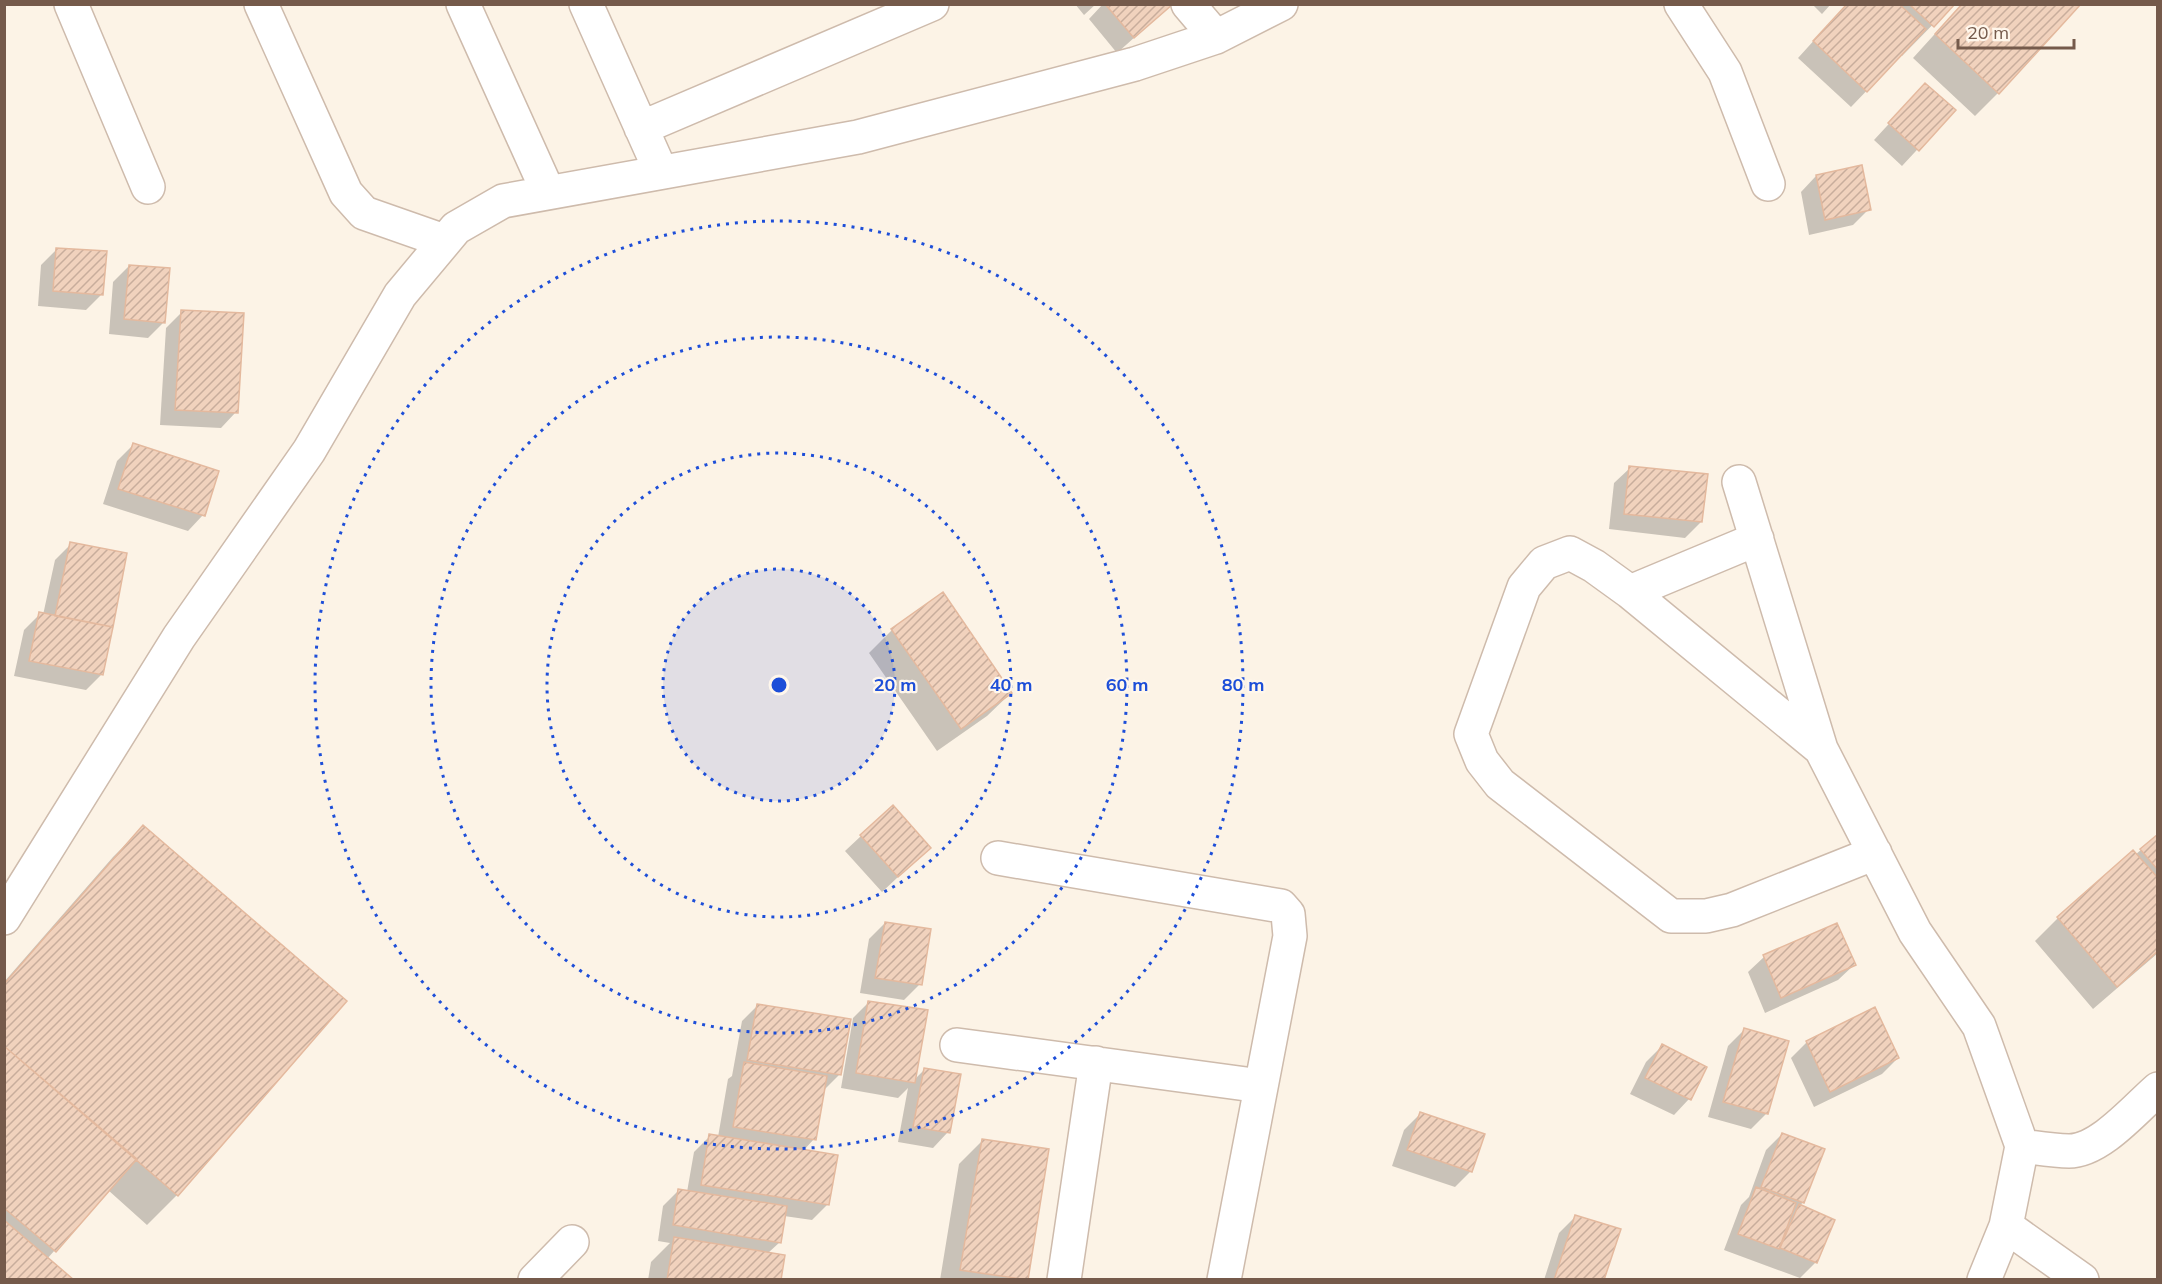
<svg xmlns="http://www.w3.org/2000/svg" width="2162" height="1284" viewBox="0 0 2162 1284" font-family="Mulish,sans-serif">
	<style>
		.shadow { fill: #0003 }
		.building { fill: url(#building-hatch); stroke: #e4b99e; stroke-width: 1.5 }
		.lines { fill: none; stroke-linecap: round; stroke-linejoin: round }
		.minor-casing { stroke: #cebbac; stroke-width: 36 }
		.minor { stroke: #fff; stroke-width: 33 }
		.ring { fill: none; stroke: #1d4ed8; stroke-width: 3; stroke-dasharray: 3 6 }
		.centre { fill: #1d4ed8; stroke: #fff7ec; stroke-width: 3 }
		.ring-label { font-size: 18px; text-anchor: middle; font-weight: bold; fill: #1d4ed8; stroke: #fff7ec; stroke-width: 4.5; stroke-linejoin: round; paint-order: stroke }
	</style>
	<defs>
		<pattern id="building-hatch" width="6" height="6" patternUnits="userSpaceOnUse" patternTransform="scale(1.5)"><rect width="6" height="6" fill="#f1d2bd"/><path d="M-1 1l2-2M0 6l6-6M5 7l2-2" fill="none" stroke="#c8ad9c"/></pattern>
	</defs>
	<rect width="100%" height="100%" fill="#fcf3e6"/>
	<path class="shadow" d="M1075,4H1096L1084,15Z
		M1103,4H1172L1117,53L1089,19Z
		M1812,4H1831L1822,14Z
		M1953,4L1902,56L1901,55L1851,107L1798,58L1847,4Z
		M1962,4L1998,93L1975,116L1913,58Z
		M1910,101L1954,110L1902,166L1874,140Z
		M1816,176L1869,209L1853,225L1809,235L1801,192Z
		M57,249L102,294L86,310L38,306L41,265Z
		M129,266L164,322L148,338L109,334L113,282Z
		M182,312L236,412L221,428L160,425L166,328Z
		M133,445L203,515L188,531L103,504L117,461Z
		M1630,468L1701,522L1685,538L1609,529L1614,483Z
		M71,544L101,675L86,690L14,676L24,630L40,614L43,615L55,560Z
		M892,630L1011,693L987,716L937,751L869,653Z
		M143,827L177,1195L147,1225L108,1190L47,1259L4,1280V982L113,857Z
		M861,836L913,863L882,892L845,851Z
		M2158,836V953L2093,1009L2035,941L2058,918Z
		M885,923L920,984L904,1000L860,993L869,939Z
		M1837,925L1854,965L1838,980L1765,1013L1748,972L1764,957Z
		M869,1002L914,1080L924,1070L948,1132L933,1148L898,1142L908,1088L898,1098L841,1088L853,1018Z
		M758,1005L840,1074L824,1090L814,1139L803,1151L828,1204L812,1220L784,1216L780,1242L768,1253L779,1280H648L651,1262L670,1243L658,1241L663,1206L679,1190L687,1192L694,1152L710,1136L718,1137L728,1079L732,1076L742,1021Z
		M1744,1030L1767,1113L1751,1129L1708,1117L1728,1046Z
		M1807,1042L1898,1058L1882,1074L1814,1107L1791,1058Z
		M1662,1046L1705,1068L1689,1099L1674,1115L1630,1094L1646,1062Z
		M1420,1114L1471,1171L1455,1187L1392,1166L1404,1130Z
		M1782,1134L1803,1202L1800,1206L1816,1262L1800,1278L1724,1250L1741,1205L1749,1197L1766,1150Z
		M982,1141L1026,1279L940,1280L959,1164Z
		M1575,1217L1603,1280H1544L1559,1233Z"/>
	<path class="building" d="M1105,4H1173L1134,38Z
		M1847,4H1899L1926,29L1867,92L1813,41Z
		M1909,4H1955L1934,27Z
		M1962,4H2081L1999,94L1935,34Z
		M1925,83L1956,110L1919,151L1888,123Z
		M1862,165L1871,210L1825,220L1816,175Z
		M56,248L107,251L103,295L53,291Z
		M129,265L170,268L165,323L124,319Z
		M181,310L244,313L238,413L175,410Z
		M133,443L219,471L205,516L118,489Z
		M1629,466L1708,474L1702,522L1624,514Z
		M70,542L127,553L113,627L55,616Z
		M943,592L1012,693L961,729L891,629Z
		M39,612L113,627L103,675L29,661Z
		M893,805L931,848L898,877L860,835Z
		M143,825L347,1001L178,1196L4,1046V984Z
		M2158,834V870L2140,849Z
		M2133,850L2158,878V951L2117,987L2057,917Z
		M885,922L931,929L922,985L875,978Z
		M1837,923L1856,965L1781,998L1763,955Z
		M868,1001L928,1010L915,1083L856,1073Z
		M757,1004L851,1019L841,1075L747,1060Z
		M1875,1007L1899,1058L1830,1092L1806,1041Z
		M1744,1028L1789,1041L1768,1114L1723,1102Z
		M1662,1044L1707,1067L1691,1100L1645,1078Z
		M4,1046L137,1159L56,1252L4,1208Z
		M744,1062L827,1076L816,1140L733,1127Z
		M924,1068L961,1074L950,1133L913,1127Z
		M1420,1112L1485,1134L1472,1172L1407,1150Z
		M1782,1133L1825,1149L1804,1203L1761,1187Z
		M709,1134L838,1155L829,1205L701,1185Z
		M982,1139L1049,1149L1028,1280L960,1270Z
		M1756,1187L1796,1203L1779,1249L1738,1234Z
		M678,1189L787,1206L781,1243L673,1225Z
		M1799,1204L1835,1220L1817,1263L1780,1248Z
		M1575,1215L1621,1229L1604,1280H1554Z
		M4,1220L74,1280H4Z
		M674,1237L785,1255L781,1280H667Z"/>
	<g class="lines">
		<defs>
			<path id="minor" d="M71,4L148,187
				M261,4L346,193L364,213L444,241
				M463,4L548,192
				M586,4L661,172
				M1188,4L1216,37
				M1681,4L1725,72L1768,184
				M641,128L932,4
				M1739,482L1821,749L1915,932L1979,1026L2022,1146L2006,1226L1984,1280
				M1630,592L1757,539
				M1821,749L1630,592L1594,566L1570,553L1544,563L1524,587L1471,734L1482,761L1500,784L1671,916H1706L1732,910L1875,853
				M998,858L1281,906L1288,914L1290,936L1224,1280
				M4,918L179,637L309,451L400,295L456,228L503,201L858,137L1135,64L1216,37L1281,4
				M957,1045L1261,1086
				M2022,1146C2037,1148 2054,1151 2069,1151C2100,1151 2136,1108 2158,1089
				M2006,1226L2082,1280
				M535,1280L572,1242
				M1064,1280L1096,1063"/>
		</defs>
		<use href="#minor" class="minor-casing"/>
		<use href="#minor" class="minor"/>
	</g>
	<circle cx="779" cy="685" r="116" fill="#1d4ed8" fill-opacity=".12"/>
	<g class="ring">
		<circle cx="779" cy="685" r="116"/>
		<circle cx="779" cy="685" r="232"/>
		<circle cx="779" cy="685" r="348"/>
		<circle cx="779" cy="685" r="464"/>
	</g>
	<circle cx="779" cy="685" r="9" class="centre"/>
	<g class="ring-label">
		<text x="895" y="691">20 m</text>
		<text x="1011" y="691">40 m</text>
		<text x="1127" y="691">60 m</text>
		<text x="1243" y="691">80 m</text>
	</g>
	<rect width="2162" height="1284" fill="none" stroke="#755a4b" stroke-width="12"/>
	<path d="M1958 39v9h116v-9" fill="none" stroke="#755a4b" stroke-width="3"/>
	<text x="1967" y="39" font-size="18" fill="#755a4b" stroke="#fff7ec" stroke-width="4.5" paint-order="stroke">20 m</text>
</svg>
